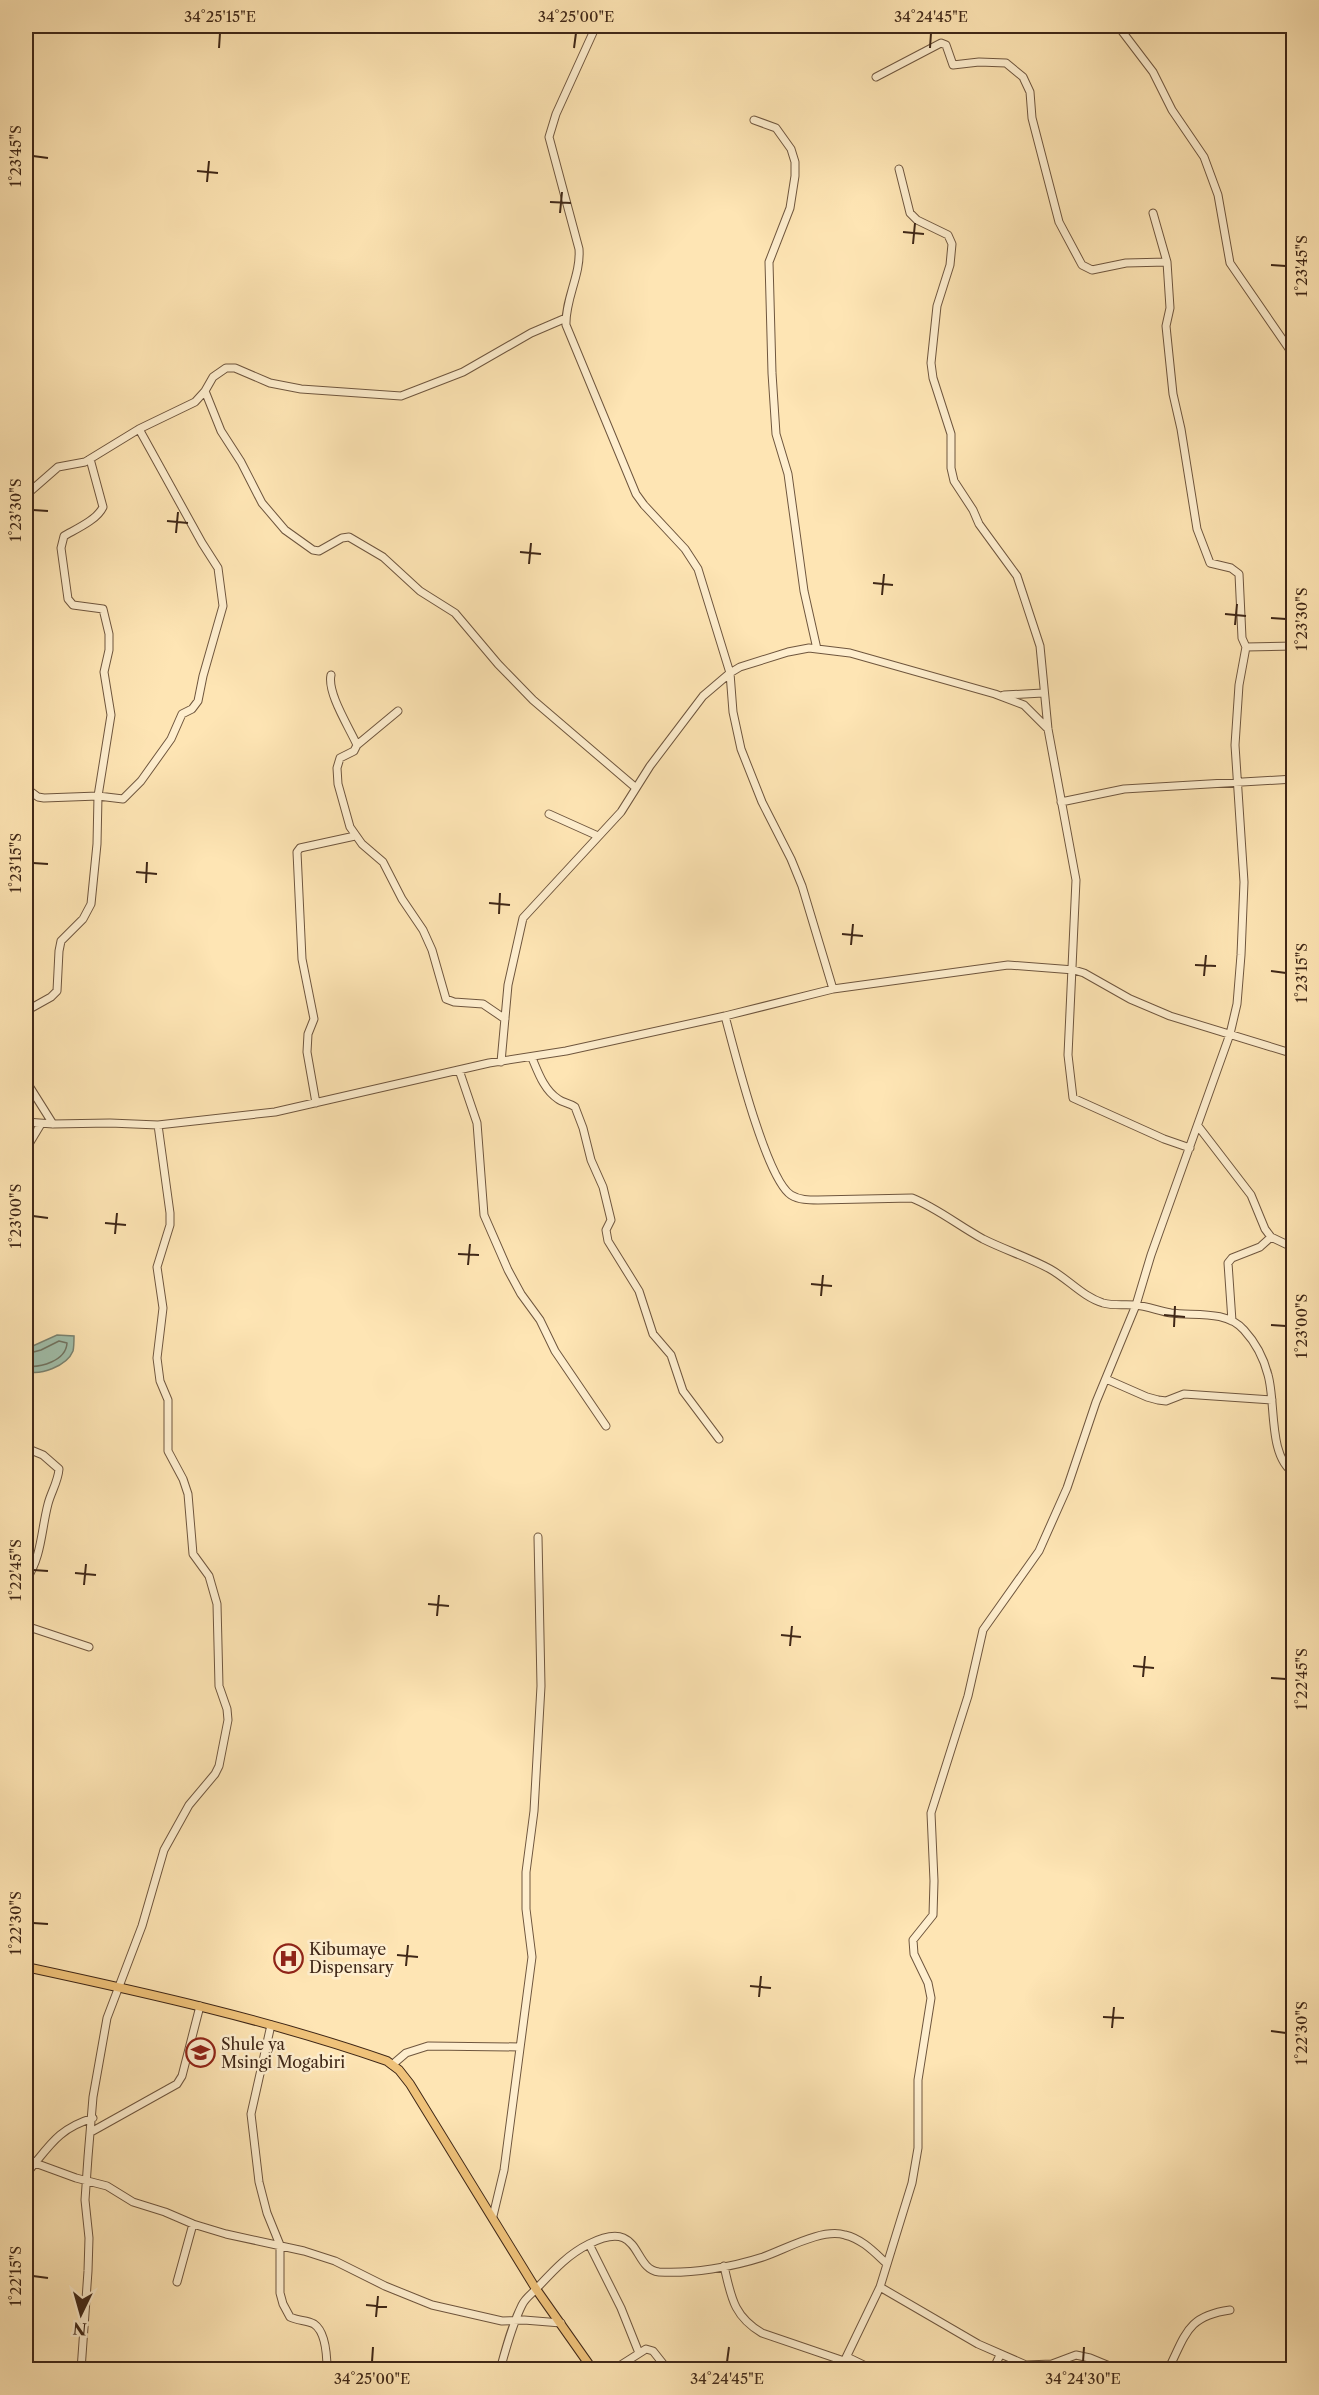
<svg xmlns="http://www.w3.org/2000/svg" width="1319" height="2395" viewBox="0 0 1319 2395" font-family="'Libre Caslon Text',serif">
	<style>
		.water { fill: #a0bfab; stroke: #798270; stroke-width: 1.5 }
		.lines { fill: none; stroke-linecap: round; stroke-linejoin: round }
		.shore { stroke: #707361; stroke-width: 1.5 }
		.minor-casing { stroke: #6f563e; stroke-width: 9 }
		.major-casing { stroke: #3f2717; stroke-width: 10 }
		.minor { stroke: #feeece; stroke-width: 7 }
		.major { stroke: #efc27a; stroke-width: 8 }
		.ticks { fill: none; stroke: #3f2717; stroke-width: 2 }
		.labels { text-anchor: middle; stroke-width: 5; stroke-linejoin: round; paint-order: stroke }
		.poi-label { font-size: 16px; fill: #3f2717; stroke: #feeece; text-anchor: start }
		.neatline { fill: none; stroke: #3f2717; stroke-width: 2 }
		.ticks-label { font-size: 15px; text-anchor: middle; fill: #3f2717 }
	</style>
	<rect width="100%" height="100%" fill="#fee5b4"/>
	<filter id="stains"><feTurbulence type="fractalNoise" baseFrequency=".00333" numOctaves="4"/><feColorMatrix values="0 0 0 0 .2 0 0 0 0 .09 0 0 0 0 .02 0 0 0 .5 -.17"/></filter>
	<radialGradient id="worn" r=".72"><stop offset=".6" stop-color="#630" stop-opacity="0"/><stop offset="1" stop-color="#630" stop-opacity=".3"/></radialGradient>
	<path class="water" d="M57,1335L74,1336C74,1340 74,1347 73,1351C67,1366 40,1376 26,1371V1349Z"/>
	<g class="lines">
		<path class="shore" d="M26,1354L41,1350L59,1341L67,1343C66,1361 40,1368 26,1366"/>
		<defs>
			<path id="minor" d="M596,26L556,114L549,137L579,249C581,275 565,299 566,325L636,494L644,505L685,549L698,569L730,673L733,712L741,749L762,802L791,859L802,886L833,989
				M1118,26L1153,72L1172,110L1204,157L1218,195L1230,263L1294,356
				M876,77L941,43L946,45L953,65L979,62L1006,63L1023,77L1030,92L1032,118L1059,222L1082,265L1092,270L1126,263L1167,262
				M754,120L776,128L791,149L795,162V176L790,208L769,262L772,373L776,434L788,474L804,591L817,649
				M899,169L910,213L917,220L948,235L952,244L950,265L937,306L931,363L933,378L951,434V468L954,481L973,510L979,524L1017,576L1040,646L1048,729L1076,880L1068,1055L1073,1098L1164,1139L1190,1148
				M1153,213L1167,262L1170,308L1166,326L1173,394L1181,429L1197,529L1210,563L1231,568L1239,574L1242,638L1246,647
				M205,391L221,431L241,462L262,503L285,530L313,550L319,551L342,538L349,537L383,557L420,591L455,613L498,664L533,700L636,788
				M26,495L58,467L85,462L139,429L195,402L205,391L213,377L226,368H235L270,383L301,389L401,396L463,372L531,333L566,318
				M331,675C327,693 349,727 357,745L354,751L340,758L337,768L338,784L350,827L362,844L383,862L402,899L423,930L432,950L446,999L454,1002L483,1004L505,1019
				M1004,695L1043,693
				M357,745L398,711
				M26,788L38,797L44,798L98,796L123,799L141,781L171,739L182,714L192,709L198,701L203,676L223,606L218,568L202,543L139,429
				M1061,802L1124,789L1294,779
				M549,814L598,836
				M26,1011L51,997L57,991L59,951L61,941L83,919L91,904L97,844L98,796L111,715L104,672L109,650V634L103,609L73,605L68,599L61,548L64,536C76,529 97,520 103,507L90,459
				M725,1016C734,1049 766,1179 791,1195C799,1200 809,1200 818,1200L912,1198C937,1208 959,1226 983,1239C1005,1250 1028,1257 1050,1269C1068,1279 1083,1297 1103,1303C1114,1306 1125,1304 1135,1305C1147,1306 1159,1311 1171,1313C1195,1316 1226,1310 1244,1330C1255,1342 1264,1359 1268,1375C1276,1402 1268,1457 1294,1473
				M532,1058C538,1072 544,1090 558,1099C563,1103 570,1103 575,1107L583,1128L591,1160L603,1187L611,1220L606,1230L608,1241L639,1291L653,1334L671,1355L683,1391L719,1439
				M501,1062L508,985L523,918L621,812L650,766L703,696L730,673L740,667L788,652L809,648L850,653L995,694L1024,705L1048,729
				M459,1070L477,1123L484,1215L508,1270L521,1294L540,1320L555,1351L606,1426
				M26,1081L53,1124
				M316,1103L307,1052L308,1034L314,1019L302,959L297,852L300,848L355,836
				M26,1122L53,1124L110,1123L158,1125L275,1112L489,1063L566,1051L725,1016L833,989L1008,965L1074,970L1084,973L1130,999L1170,1016L1294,1054
				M1198,1126L1251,1195L1265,1229L1271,1237L1294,1248
				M26,1149L41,1124
				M1232,1321L1228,1263L1232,1258L1260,1247L1271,1237
				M1106,1379L1147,1397L1158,1400L1166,1401L1184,1394L1272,1400
				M26,1448L43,1455L59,1469C58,1482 51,1492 48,1504C41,1531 42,1556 26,1580
				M26,1626L89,1647
				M271,2025L251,2114L259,2182L267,2213L280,2245V2293L283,2304L290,2317C298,2321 307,2320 314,2324C326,2332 327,2356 327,2370
				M392,2065L406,2053L428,2046L520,2047
				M91,2132L177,2084L182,2076L200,2006
				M26,2156L35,2163L76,2178L107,2186L133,2202L165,2212L193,2224L226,2234L304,2251L335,2261L385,2286L432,2305L502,2321L524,2320L561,2323
				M26,2174C49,2147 57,2129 93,2118
				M493,2216L504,2170L532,1957L526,1909V1872L534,1811L541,1686L538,1537
				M589,2244L621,2308L639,2353
				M724,2266C731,2296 733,2316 762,2333L844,2361
				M177,2282L193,2224
				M880,2287L978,2344L1026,2365L1052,2364L1076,2355L1090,2358L1119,2370
				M847,2357L874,2370
				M81,2370L88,2271L89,2238L85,2200L88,2157L93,2097L107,2018L142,1926L164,1850L189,1805L215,1774L219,1766L228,1720L227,1709L219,1686L217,1604L209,1576L193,1554L188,1494L183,1479L168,1451V1400L160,1381L157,1358L163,1308L157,1267L170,1225V1213L158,1125
				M500,2370C506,2348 512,2325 522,2305C526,2297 532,2294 537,2288C553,2271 567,2255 589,2244C643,2217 631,2269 659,2272C692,2274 732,2267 763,2257C786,2249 822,2228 845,2235C862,2239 874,2252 886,2263
				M613,2370L646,2349L653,2351L668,2370
				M840,2370L880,2287L912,2183L918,2148V2080L931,1998L928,1983L914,1954L913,1940L933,1915L934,1881L931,1813L968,1696L983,1630L1039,1551L1067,1488L1096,1402L1136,1305L1151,1255L1230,1034L1237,1004L1241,955L1244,882L1235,745L1239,685L1246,647L1294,646
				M993,2370L1000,2355
				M1168,2370C1186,2334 1187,2316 1230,2310"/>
			<path id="major" d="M26,1967C147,1993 269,2020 387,2061L399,2070L410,2084L536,2289L593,2370"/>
		</defs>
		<use href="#minor" class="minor-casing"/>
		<use href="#major" class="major-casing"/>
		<use href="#minor" class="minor"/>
		<use href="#major" class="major"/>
	</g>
	<path class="ticks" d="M219,48L220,33M574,48L576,33M930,48L931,33M33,156L48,158M197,171L218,173M207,182L209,161M550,202L571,203M560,213L562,192M903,232L924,234M913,244L915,223M1271,265L1286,266M33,510L48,511M167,521L188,523M176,533L178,512M520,552L541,554M529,564L531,543M873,583L893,585M882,595L884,574M1225,614L1246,616M1271,618L1286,619M1235,625L1237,604M33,863L48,864M136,872L157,874M146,883L147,862M489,903L510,905M499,914L500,893M842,934L863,936M851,945L853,924M1195,965L1216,966M1271,971L1286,973M1204,976L1206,955M33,1216L48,1218M105,1223L126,1225M115,1234L117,1213M458,1254L479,1255M468,1265L470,1244M811,1284L832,1286M821,1296L823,1275M1164,1315L1185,1317M1271,1325L1286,1326M1174,1327L1175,1306M33,1570L48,1571M75,1573L96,1575M84,1585L86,1564M428,1604L449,1606M437,1616L439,1595M781,1635L801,1637M790,1646L792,1626M1133,1666L1154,1668M1143,1677L1145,1656M1271,1678L1286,1679M33,1923L48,1924M397,1955L418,1957M406,1966L408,1945M750,1986L771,1988M759,1997L761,1976M1103,2017L1124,2018M1112,2028L1114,2007M1271,2031L1286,2033M33,2276L48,2278M366,2305L387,2307M376,2317L378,2296M372,2362L373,2347M727,2362L729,2347M1083,2362L1084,2347"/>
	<defs>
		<symbol id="hospital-ring" viewBox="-11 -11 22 22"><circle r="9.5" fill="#feeece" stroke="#8f2418" stroke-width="1.5"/><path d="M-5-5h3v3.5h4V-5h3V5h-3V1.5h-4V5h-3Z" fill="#8f2418"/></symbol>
		<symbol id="school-ring" viewBox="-11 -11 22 22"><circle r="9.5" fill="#feeece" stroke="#8f2418" stroke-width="1.5"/><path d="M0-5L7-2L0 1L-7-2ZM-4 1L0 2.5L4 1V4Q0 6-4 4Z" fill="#8f2418"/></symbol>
	</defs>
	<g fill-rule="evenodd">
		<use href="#hospital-ring" x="272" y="1942" width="33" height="33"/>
		<use href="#school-ring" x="184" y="2036" width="33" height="33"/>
	</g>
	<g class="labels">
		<g class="poi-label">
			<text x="309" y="1955">Kibumaye<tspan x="309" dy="18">Dispensary</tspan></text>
			<text x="221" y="2050">Shule ya<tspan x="221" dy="18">Msingi Mogabiri</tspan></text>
		</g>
	</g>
	<rect width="1319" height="2395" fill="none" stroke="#fee5b4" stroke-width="66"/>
	<g transform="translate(81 2314) rotate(185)" stroke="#feeece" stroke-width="4.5" paint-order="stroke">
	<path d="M0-4.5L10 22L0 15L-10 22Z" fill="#3f2717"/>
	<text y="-9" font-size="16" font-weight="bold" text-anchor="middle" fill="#3f2717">N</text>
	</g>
	<rect x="33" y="33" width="1253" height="2329" class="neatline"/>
	<g class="ticks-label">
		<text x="220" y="22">34°25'15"E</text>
		<text x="576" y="22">34°25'00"E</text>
		<text x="931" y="22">34°24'45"E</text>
		<text transform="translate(16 156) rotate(-90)" y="5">1°23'45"S</text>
		<text transform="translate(1302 266) rotate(-90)" y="5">1°23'45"S</text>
		<text transform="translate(16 510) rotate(-90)" y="5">1°23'30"S</text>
		<text transform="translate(1302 619) rotate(-90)" y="5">1°23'30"S</text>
		<text transform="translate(16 863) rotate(-90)" y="5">1°23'15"S</text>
		<text transform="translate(1302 973) rotate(-90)" y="5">1°23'15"S</text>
		<text transform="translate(16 1216) rotate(-90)" y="5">1°23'00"S</text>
		<text transform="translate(1302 1326) rotate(-90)" y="5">1°23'00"S</text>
		<text transform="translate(16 1570) rotate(-90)" y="5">1°22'45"S</text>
		<text transform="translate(1302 1679) rotate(-90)" y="5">1°22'45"S</text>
		<text transform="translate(16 1923) rotate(-90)" y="5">1°22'30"S</text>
		<text transform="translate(1302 2033) rotate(-90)" y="5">1°22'30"S</text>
		<text transform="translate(16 2276) rotate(-90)" y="5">1°22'15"S</text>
		<text x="372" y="2384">34°25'00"E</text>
		<text x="727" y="2384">34°24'45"E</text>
		<text x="1083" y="2384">34°24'30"E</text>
	</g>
	<rect width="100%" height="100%" filter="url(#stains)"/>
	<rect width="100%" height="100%" fill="url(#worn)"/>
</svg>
